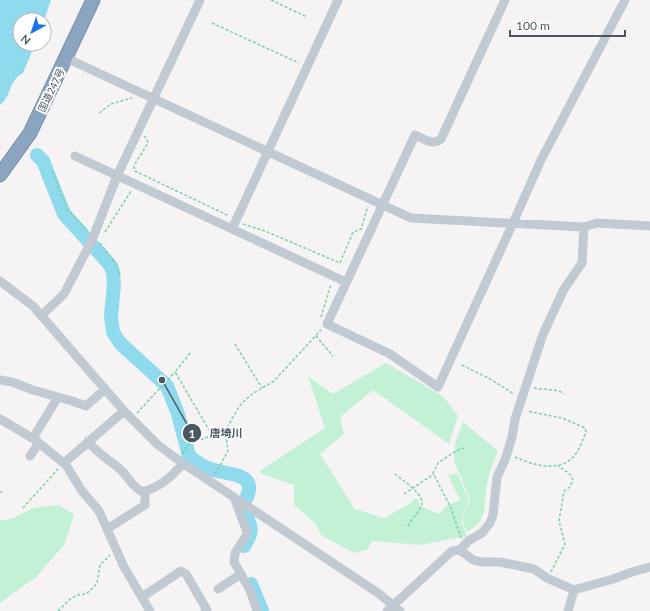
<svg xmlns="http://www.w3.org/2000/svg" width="650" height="611" viewBox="0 0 650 611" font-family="Lato,'Noto Sans JP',sans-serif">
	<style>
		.green { fill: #c3f1d5 }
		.water { fill: #90daee }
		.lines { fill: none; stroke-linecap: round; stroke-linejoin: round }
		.river { stroke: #90daee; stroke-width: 14 }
		.highway-casing { stroke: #7690ad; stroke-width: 15 }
		.path { stroke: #7ad0a6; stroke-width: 1.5; stroke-dasharray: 3 2; stroke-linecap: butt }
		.minor { stroke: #c1cad2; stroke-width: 9 }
		.highway { stroke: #8ba5c1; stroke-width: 13 }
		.labels { text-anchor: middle; stroke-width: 4; stroke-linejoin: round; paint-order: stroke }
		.street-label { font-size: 10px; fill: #4a5661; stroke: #fff }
		.leader { fill: none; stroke: #4a5661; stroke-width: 1.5 }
		.callout-dot { fill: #4a5661; stroke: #fff; stroke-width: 1.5 }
		.mark-label { font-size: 12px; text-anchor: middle; font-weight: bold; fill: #fff }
		.callout-label { font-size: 11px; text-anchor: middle; font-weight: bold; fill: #4a5661; stroke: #fff; stroke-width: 4; stroke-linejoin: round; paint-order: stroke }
	</style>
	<rect width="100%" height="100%" fill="#f5f3f3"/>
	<path class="green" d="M386,363L444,397L458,416L449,444L373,390L340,417L344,434L320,454L355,509L384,518L406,506L415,499H418L420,506L439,514L446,506L460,500L448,475L457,473L469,500L461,520L467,536L420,545L372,541L368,549L354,553L321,535L315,523L294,505V485L262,474L260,471L325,428L308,376L333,394Z
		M463,422L498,451C495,460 490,470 488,480C482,503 491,519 467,532L462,520L470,500L454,461L455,442Z
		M59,505L74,515L64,545L36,577L0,603V521L13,518L33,508Z"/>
	<path class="water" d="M0,0H51L44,20H20V44H35L23,73C8,81 12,96 0,105Z"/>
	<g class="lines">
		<path class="river" d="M37,155L43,161L64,214L110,265L113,272L114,284L111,316L113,332L120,343L167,386L178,414L189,456C196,462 205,468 214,470C223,473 244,474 248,483C252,491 245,500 242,507C250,525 256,528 244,546
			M251,584L262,611"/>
		<defs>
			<path id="highway" d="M0,175L30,133L93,0"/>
		</defs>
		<use href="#highway" class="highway-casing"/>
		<path class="path" d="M271,0L307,17
			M212,23L299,63
			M99,113L111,104L132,98
			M144,136L147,139L148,143L135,164L134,167L135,171L229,216
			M53,171L59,189L69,211L87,230
			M243,224L265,231L340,263L353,232L361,229L368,206
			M105,232L131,191
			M100,243L117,265L120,275
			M321,317L331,284
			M316,336L333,356
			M235,344L262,388
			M190,353L175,372L212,435
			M462,365L492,380L514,394
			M534,388C544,390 556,388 564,394
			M137,413L175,372
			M182,454L189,444L226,430
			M515,457C535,466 563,474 577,452C581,446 583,439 586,432L585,428L562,418L527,411
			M215,474L228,451L226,436L227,428L240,405L252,394L274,381L321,330
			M395,474C402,480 428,496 421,507C417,515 410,520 407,528
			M0,492H2
			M404,494L434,474
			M23,508L58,469
			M461,538L451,508L433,473L438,463L456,451L464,448
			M551,572L565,544L559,521L564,491L570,487L573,480L569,473L558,466
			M58,611L69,600L77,595L86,594L93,588L97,583L100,565L110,555"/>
		<path class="minor" d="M505,0L441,139C432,146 424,139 415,135L327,324L390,354L438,387L513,223L541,160L625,0
			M66,58L411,218L584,227L597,223L650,226
			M75,156L346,282
			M232,229L338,0
			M0,281L33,306L124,411L157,444L178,460L378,593L400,611
			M41,316L64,294L92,240L117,176L200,0
			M0,380L12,382L33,390L72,401L86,406L105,389
			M0,419L34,439L66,465L82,491L99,511L124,567L150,611
			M33,438L58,397
			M88,441C97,454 112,461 123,472C129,479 135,489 143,492C159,487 173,476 183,463
			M30,456L39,443
			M64,463L124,411
			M234,497L247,532L246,536L235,553L234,562L250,590L257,611
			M107,529L145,505V491
			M460,550L468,541L482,533L490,523L493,515L497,477L505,460L512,437L515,419L543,334L564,289L582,263L584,227
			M218,589L241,574
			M142,597L181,571L186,574L207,610L205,611
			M387,611L452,551L460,550L473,560L482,562H500L534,569L547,578L574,590L613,579L632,572L650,567
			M568,611L574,590"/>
		<use href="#highway" class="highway"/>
	</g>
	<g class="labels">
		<g class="street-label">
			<text transform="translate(51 90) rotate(-64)" y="4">国道247号</text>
		</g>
	</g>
	<path class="leader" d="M162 380L192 433"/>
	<g class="callout-dot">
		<circle cx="162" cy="380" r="4"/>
		<circle cx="192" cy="433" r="10"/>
	</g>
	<g class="mark-label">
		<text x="192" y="438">1</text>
	</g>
	<g class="callout-label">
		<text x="226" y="437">唐埼川</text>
	</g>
	<g transform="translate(32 32) rotate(220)"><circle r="19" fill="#ffffff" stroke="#b7bbc0"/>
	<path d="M0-3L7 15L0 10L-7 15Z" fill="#1a73e8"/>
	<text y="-6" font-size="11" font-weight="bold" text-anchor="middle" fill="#4a5661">N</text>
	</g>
	<path d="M510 30v6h115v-6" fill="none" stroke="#4a5661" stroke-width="2"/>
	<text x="516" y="30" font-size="12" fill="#4a5661" stroke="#ffffff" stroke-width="3" paint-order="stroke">100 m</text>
</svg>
